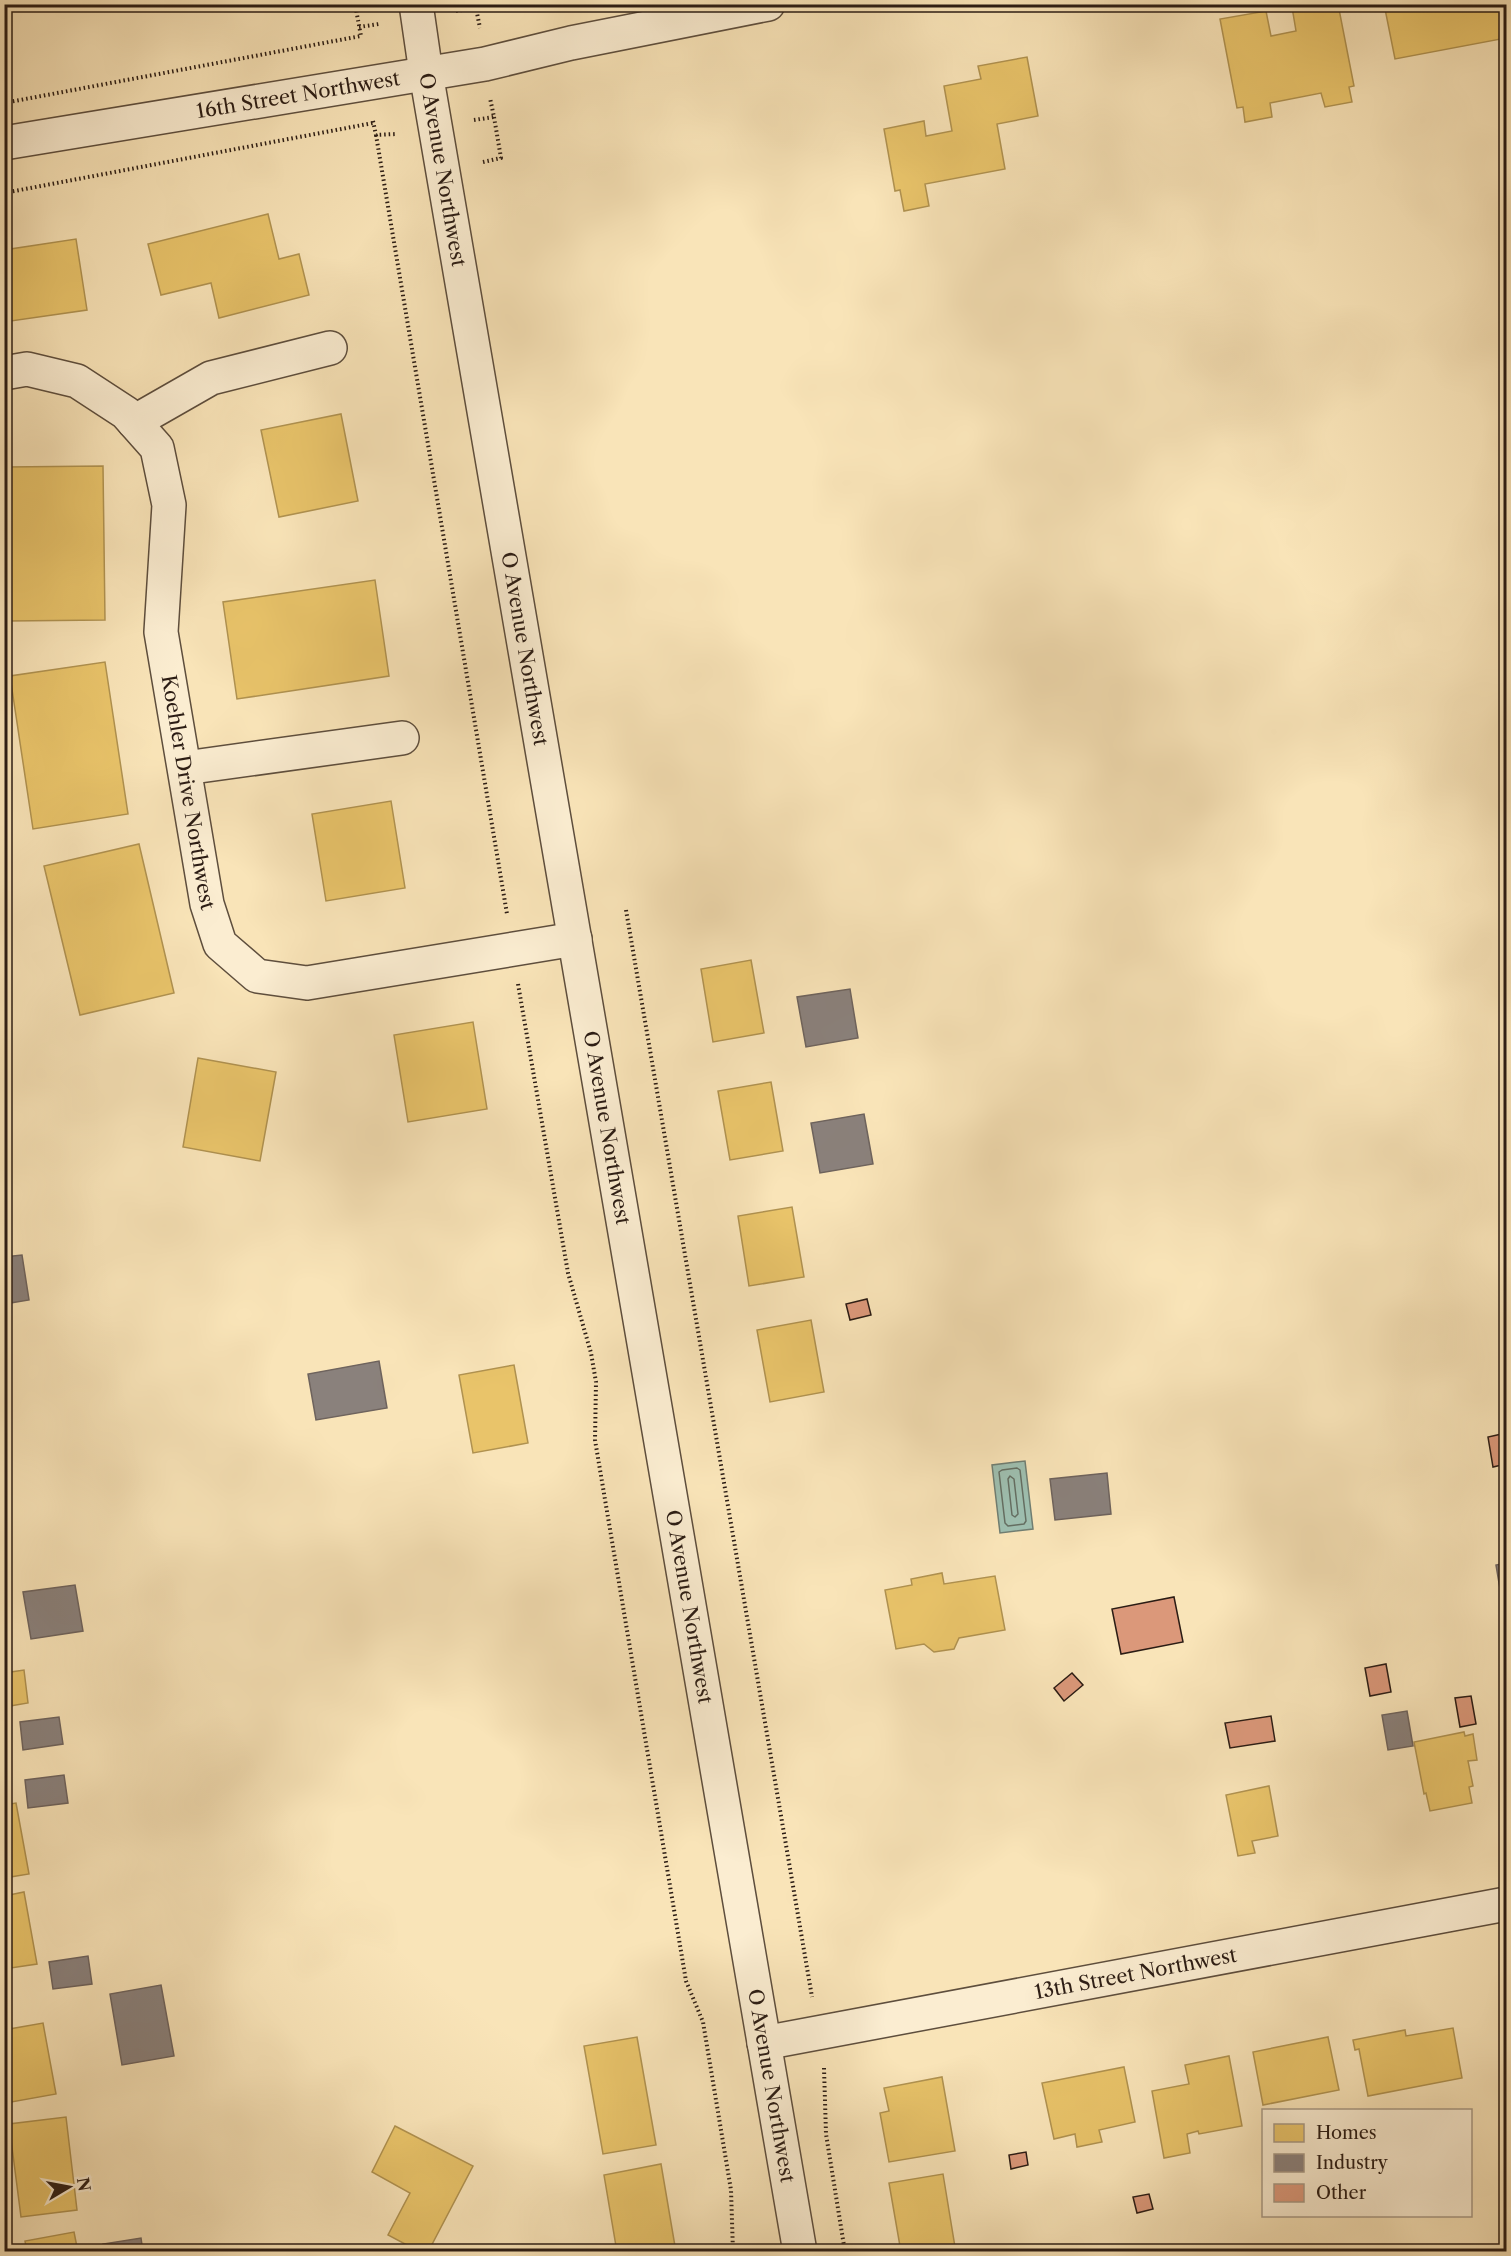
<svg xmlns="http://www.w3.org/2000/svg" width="1511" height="2256" viewBox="0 0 1511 2256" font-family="'Libre Caslon Text',serif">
<rect width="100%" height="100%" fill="#f9e4b8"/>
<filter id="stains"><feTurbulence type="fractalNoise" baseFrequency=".00333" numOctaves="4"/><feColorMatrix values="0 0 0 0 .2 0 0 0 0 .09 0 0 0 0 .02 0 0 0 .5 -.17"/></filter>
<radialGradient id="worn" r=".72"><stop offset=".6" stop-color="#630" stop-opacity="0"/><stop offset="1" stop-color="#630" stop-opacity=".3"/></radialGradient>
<!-- water -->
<polygon fill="#9ebfb0" stroke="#707e72" stroke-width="1.5" points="1025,1461 1033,1529 1000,1533 992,1465"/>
<!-- homes -->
<g fill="#e9c46a" stroke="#b09250" stroke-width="1.5">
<polygon points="1303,4 1338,4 1354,86 1349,87 1352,102 1325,107 1321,93 1270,103 1272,117 1245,122 1243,107 1237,108 1220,19 1266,11 1271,36 1296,31 1292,7"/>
<polygon points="1384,4 1506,4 1506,35 1501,36 1501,39 1395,59"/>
<polygon points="1027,57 1038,116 997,124 1005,169 925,184 929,206 904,211 900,190 895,191 884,129 924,121 926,136 952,131 944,86 981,79 978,66"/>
<polygon points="268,214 279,259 299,254 309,295 219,318 211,283 161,295 148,244"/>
<polygon points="76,239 87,310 4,322 4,250"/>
<polygon points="341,414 358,501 279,517 261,430"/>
<polygon points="103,466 105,620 8,621 6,467"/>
<polygon points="375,580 389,676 237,699 223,602"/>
<polygon points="105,662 128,814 33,829 10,676"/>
<polygon points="391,801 405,888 326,901 312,814"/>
<polygon points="139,844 174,993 80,1015 44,866"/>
<polygon points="751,960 764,1033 713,1042 701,969"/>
<polygon points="473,1022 487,1109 408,1122 394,1035"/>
<polygon points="198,1058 276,1072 260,1161 183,1147"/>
<polygon points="771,1082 783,1151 730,1160 718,1091"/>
<polygon points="792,1207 804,1277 749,1286 738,1216"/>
<polygon points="811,1320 824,1392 770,1402 757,1330"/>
<polygon points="514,1365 528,1443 473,1453 459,1375"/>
<polygon points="942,1573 944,1584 995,1576 1005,1630 959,1638 954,1649 934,1652 924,1644 896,1649 885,1590 912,1585 911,1579"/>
<polygon points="24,1670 28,1703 4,1707 4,1673"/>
<polygon points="1464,1732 1465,1736 1473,1734 1477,1760 1468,1761 1473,1786 1469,1787 1472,1803 1430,1811 1426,1793 1424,1794 1414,1742"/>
<polygon points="1269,1786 1278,1836 1252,1841 1255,1853 1238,1856 1226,1795"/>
<polygon points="16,1803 29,1874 4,1878 4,1805"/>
<polygon points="24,1892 37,1964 4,1969 4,1896"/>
<polygon points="43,2023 56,2094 6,2103 4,2092 4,2030"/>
<polygon points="1453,2028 1462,2078 1368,2096 1359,2049 1355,2050 1353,2040 1405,2030 1406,2036"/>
<polygon points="637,2037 656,2145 603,2154 584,2046"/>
<polygon points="1328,2037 1339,2090 1263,2105 1253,2052"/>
<polygon points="1229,2056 1242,2126 1199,2134 1198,2131 1187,2134 1190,2153 1164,2158 1152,2091 1189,2084 1185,2065"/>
<polygon points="1124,2067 1135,2122 1099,2130 1102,2142 1077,2147 1075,2134 1054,2139 1042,2083"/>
<polygon points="942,2077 955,2151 889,2162 880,2113 889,2111 884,2088"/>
<polygon points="66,2117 77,2210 21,2217 9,2124"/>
<polygon points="395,2126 473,2166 428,2252 420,2252 388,2235 410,2193 372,2172"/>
<polygon points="661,2164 676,2252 617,2252 604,2175"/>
<polygon points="943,2174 955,2247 928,2252 901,2252 889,2183"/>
<polygon points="74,2232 78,2252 27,2252 25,2241"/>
</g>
<!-- industry -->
<g fill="#8a817c" stroke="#6e635d" stroke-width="1.5">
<polygon points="850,989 858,1038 806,1047 797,997"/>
<polygon points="864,1114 873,1164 820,1173 811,1123"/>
<polygon points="22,1255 29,1300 4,1304 4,1257"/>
<polygon points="379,1361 387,1408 316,1420 308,1374"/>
<polygon points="1107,1473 1111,1514 1055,1520 1050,1479"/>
<polygon points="1506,1563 1506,1624 1496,1565"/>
<polygon points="75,1585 83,1631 31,1639 23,1592"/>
<polygon points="1407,1711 1413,1746 1388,1750 1382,1715"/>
<polygon points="59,1717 63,1744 23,1750 20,1722"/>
<polygon points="64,1775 68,1803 28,1808 25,1780"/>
<polygon points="88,1956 92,1984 53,1989 49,1962"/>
<polygon points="161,1985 174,2056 122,2065 110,1994"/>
<polygon points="141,2238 143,2252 105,2252 103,2244"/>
</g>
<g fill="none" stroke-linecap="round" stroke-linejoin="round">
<!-- shore -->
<g stroke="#646e62" stroke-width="1.5">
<polygon points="1017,1468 1020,1470 1026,1521 1024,1524 1008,1526 1005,1523 999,1472 1002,1470"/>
<polygon points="1010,1476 1014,1479 1018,1514 1015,1517 1012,1515 1008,1479"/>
</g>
</g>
<!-- building -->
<g fill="#db987a" stroke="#2b1c14" stroke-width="1.5">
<polygon points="867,1299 871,1315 850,1320 846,1304"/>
<polygon points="1506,1433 1506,1464 1493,1467 1488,1437"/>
<polygon points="1174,1597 1183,1642 1121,1654 1112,1609"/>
<polygon points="1386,1664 1391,1692 1370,1696 1365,1668"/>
<polygon points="1072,1673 1083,1685 1064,1701 1054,1688"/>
<polygon points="1471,1696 1476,1724 1460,1727 1455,1698"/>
<polygon points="1271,1716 1275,1741 1230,1748 1225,1723"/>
<polygon points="1026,2152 1028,2165 1011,2169 1009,2155"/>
<polygon points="1149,2194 1153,2209 1137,2213 1133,2197"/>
</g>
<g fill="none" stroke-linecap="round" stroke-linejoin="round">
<!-- minor casing -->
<g stroke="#5e4e3d" stroke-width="36">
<g id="minor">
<path id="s1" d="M416 4 426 73 800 2252"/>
<path id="s2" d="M4 143 485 64 571 43 768 4"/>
<path id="s3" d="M4 373 27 369 77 381 126 413 157 448 169 505 161 632 207 904 220 944 257 976 307 983 575 939"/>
<polyline points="134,422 211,378 330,348"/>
<polyline points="185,768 402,738"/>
<path id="s4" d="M764 2043 1506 1904"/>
</g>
</g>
<!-- path -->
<g stroke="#2b1c14" stroke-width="4" stroke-dasharray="1.5 3" stroke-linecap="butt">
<polyline points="456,11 476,8 480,28"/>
<polyline points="359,27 379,24"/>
<polyline points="4,103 361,36 355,4"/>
<polyline points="474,120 494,117 490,98"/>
<polyline points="373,121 376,135 396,134"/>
<polyline points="376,135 507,914"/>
<polyline points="483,162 501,158 494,117"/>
<polyline points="4,193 373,123"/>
<polyline points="626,910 812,1997"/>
<polyline points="518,984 568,1273 591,1353 596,1382 595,1440 686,1981 703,2022 731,2190 733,2252"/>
<polyline points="824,2068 826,2134 845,2252"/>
</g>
<!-- minor -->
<use href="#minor" stroke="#fbedd1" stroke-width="33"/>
</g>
<g text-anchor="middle" stroke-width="6" stroke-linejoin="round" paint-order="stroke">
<!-- street labels -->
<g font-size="20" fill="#2b1c14" stroke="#fbedd1">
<text dy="7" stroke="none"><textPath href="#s2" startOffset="298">16th Street Northwest</textPath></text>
<text dy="7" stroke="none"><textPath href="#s1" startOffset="168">O Avenue Northwest</textPath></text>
<text dy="7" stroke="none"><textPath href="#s1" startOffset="654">O Avenue Northwest</textPath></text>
<text dy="7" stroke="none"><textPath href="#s3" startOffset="528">Koehler Drive Northwest</textPath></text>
<text dy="7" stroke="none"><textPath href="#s1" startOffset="1140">O Avenue Northwest</textPath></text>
<text dy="7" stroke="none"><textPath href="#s1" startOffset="1626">O Avenue Northwest</textPath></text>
<text dy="7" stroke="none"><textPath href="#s4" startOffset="378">13th Street Northwest</textPath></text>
<text dy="7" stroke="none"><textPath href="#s1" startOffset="2112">O Avenue Northwest</textPath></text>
</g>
</g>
<!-- margin -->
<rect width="1511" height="2256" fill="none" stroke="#f9e4b8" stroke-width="24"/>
<rect x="6" y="6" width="1499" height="2244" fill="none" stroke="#2b1c14" stroke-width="3"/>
<rect x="12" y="12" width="1487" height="2232" fill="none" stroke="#2b1c14" stroke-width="1.5"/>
<!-- legend -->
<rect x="1262" y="2109" width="210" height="108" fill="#fbedd1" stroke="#a89985" stroke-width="1.5"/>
<rect x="1274" y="2124" width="30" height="18" fill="#e9c46a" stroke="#a89985" stroke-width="1.5"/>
<text x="1316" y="2139" font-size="18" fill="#2b1c14">Homes</text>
<rect x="1274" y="2154" width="30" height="18" fill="#8a817c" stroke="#a89985" stroke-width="1.5"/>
<text x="1316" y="2169" font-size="18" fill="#2b1c14">Industry</text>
<rect x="1274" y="2184" width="30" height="18" fill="#db987a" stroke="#a89985" stroke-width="1.5"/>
<text x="1316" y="2199" font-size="18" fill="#2b1c14">Other</text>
<!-- north arrow -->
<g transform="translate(69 2187) rotate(80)" stroke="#fbedd1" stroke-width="4.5" paint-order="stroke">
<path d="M0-4.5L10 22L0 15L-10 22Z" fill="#2b1c14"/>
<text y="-9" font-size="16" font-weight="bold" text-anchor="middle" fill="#2b1c14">N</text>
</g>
<rect width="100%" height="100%" filter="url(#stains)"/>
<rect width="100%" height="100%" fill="url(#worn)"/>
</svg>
